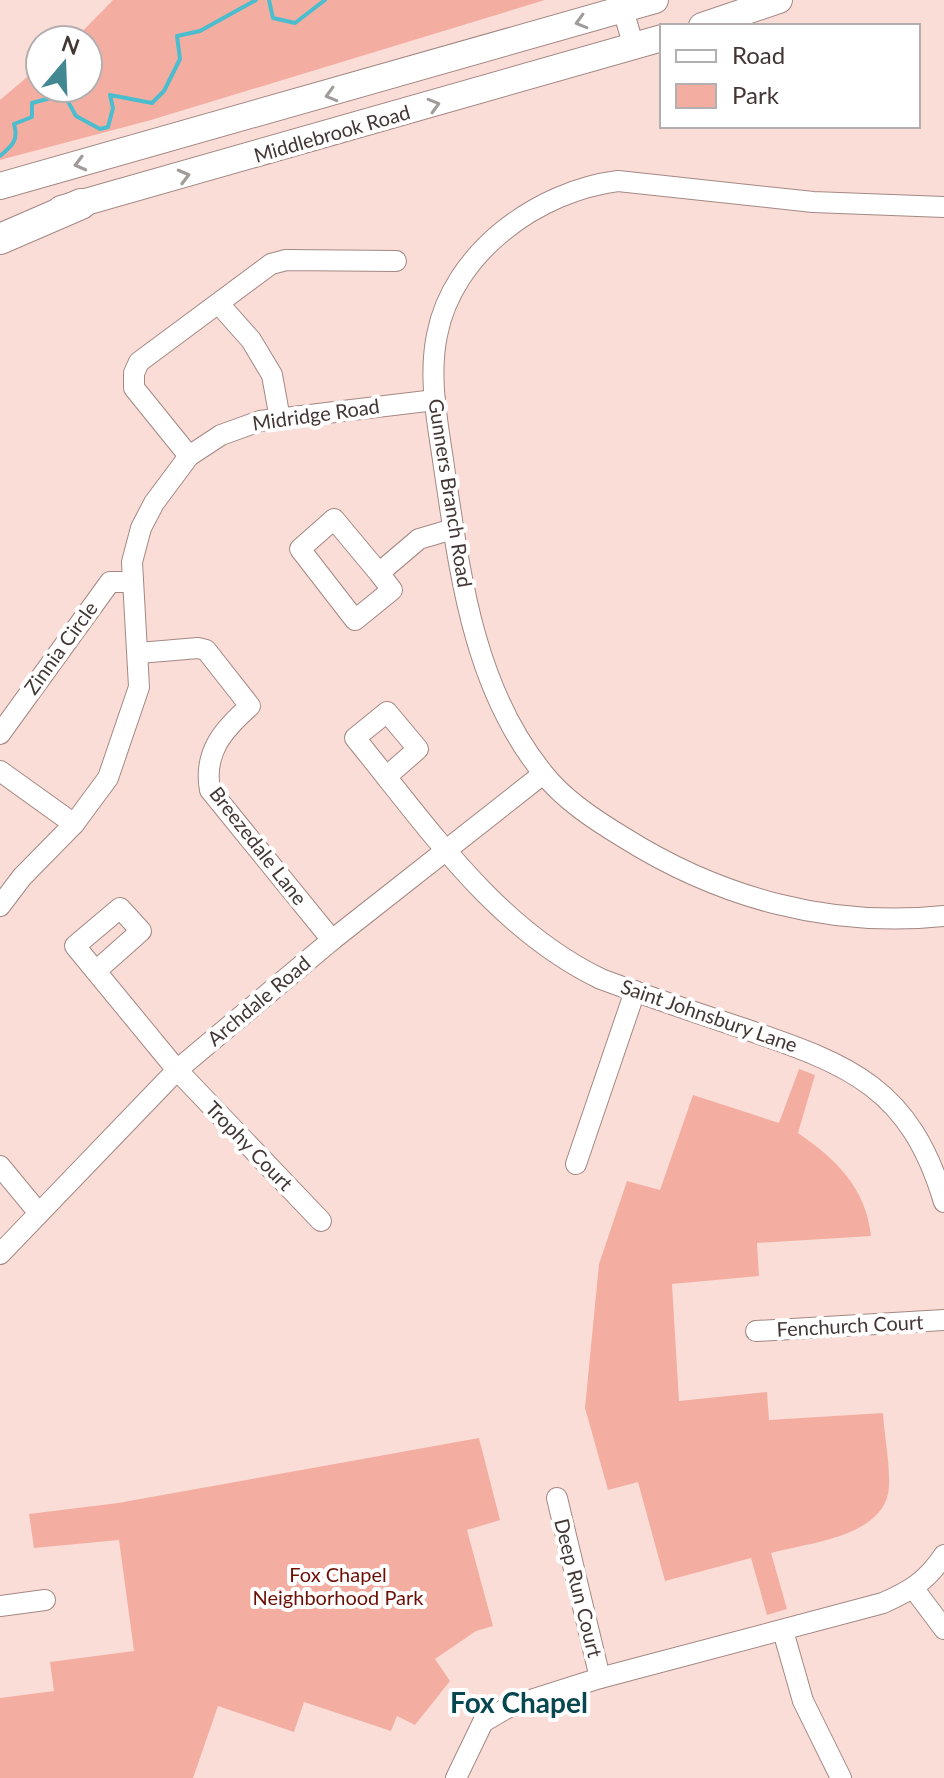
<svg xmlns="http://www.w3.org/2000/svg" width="944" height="1778" viewBox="0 0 944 1778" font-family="Lato,sans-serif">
<rect width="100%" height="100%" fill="#fbddd8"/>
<!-- green -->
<g fill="#f4aea1">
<polygon points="113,0 545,0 151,120 0,160 0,100 40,66 40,88 88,88 88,40 74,40"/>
<path d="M799 1069 815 1075 798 1133C836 1159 866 1188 871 1236L757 1243 759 1276 672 1284 679 1401 767 1392 769 1420 883 1413C884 1435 892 1474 888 1494 878 1538 806 1543 771 1553L787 1609 767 1615 751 1558 665 1581 638 1482 608 1490 585 1408 599 1264 627 1181 660 1190 693 1095 779 1123Z"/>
<polygon points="479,1438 500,1520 467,1530 493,1626 476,1631 435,1659 450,1681 415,1725 397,1716 391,1731 304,1702 294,1732 218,1706 193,1778 0,1778 0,1698 54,1691 50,1662 134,1651 119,1540 34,1548 29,1514 118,1503"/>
</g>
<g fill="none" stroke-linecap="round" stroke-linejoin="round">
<!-- stream -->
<g stroke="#4cbdce" stroke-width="4">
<polyline points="269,0 273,18 295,23 325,0"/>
<path d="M0 156C12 146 19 140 14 124L32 117V103L58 96 66 98 76 116 100 129 108 127 113 108 110 95 152 103 164 91 180 59 177 36 200 31 256 0"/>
</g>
<!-- minor casing -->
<g stroke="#a38883" stroke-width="22">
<g id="minor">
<polyline points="620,0 634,47"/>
<path d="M944 207 813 202 618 181C538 191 453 252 437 335 428 379 438 424 444 467 460 573 473 687 543 773 563 799 595 820 623 837 720 898 829 928 944 916"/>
<polyline points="219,304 251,340 272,375 280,419"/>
<polyline points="189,456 134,388 134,373 139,362 271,264 286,260 396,261"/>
<polyline points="379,573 334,519 300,549 355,620 392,590 379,573 419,539 453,529"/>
<path d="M139 653 198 648 206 650 250 706C224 729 203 752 210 790L332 940"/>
<polyline points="0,734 110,582 133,582"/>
<polyline points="0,771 74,824"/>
<path d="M386 777 418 749 387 712 355 738C428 827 495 928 601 979 649 997 697 1013 745 1029 851 1065 910 1088 944 1202"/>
<polyline points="0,906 22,877 74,824 108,778 139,687 132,562 141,528 154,503 189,456 221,435 260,421 435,400"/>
<polyline points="96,971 141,931 120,908 75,946 177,1070 321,1221"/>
<polyline points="576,1164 635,991"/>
<polyline points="0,1166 38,1212"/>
<polyline points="0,1254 177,1070 332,940 543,774"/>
<polyline points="756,1331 944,1320"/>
<polyline points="557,1498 600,1678"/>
<polyline points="914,1589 944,1629"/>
<polyline points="0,1606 45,1600"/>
<polyline points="783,1631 803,1701 841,1778"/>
<path d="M456 1778 483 1722 509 1707 600 1678 883 1603C910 1591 927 1581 944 1555"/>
</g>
</g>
<!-- major casing -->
<g stroke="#a38883" stroke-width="28">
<g id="major">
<polyline points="702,26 779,0"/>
<polyline points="0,186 655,0"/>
<polyline points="61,209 662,38"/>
</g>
</g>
<!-- highway casing -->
<g stroke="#a38883" stroke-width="32">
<polyline id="highway" points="0,239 81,204"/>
</g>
<!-- minor -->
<use href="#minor" stroke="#fff" stroke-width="20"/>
<!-- major -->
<use href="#major" stroke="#fff" stroke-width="26"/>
<!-- highway -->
<use href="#highway" stroke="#fff" stroke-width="30"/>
</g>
<!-- one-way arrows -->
<defs><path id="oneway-chevron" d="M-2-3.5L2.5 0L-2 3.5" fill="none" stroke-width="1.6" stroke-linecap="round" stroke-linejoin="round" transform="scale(2)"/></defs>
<g stroke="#a19b9a">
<use href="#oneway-chevron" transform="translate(581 22) rotate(164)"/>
<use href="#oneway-chevron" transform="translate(331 95) rotate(164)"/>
<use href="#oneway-chevron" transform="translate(434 105) rotate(-16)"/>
<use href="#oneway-chevron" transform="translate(80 164) rotate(165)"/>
<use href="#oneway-chevron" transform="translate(184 176) rotate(-15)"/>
</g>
<g text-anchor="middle" stroke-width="8" stroke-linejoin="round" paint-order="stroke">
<!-- street labels -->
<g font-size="20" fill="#433735" stroke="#fff">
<text transform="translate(332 134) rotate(-16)" y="7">Middlebrook Road</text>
<text transform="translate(316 415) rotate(-8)" y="7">Midridge Road</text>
<text transform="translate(450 493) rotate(81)" y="7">Gunners Branch Road</text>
<text transform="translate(61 648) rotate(-54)" y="7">Zinnia Circle</text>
<text transform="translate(258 846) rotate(52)" y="7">Breezedale Lane</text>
<text transform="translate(259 1001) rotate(-40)" y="7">Archdale Road</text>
<text transform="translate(709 1016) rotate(19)" y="7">Saint Johnsbury Lane</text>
<text transform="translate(249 1146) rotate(46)" y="7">Trophy Court</text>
<text transform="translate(850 1326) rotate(-3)" y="7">Fenchurch Court</text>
<text transform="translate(578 1588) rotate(76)" y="7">Deep Run Court</text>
</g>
<!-- park labels -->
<g font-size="20" fill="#6c0f05" stroke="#fff">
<text x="338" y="1582">Fox Chapel<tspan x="338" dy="23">Neighborhood Park</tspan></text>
</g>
<!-- district labels -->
<g font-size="28" font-weight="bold" fill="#07474f" stroke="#fff">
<text x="519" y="1713">Fox Chapel</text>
</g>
</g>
<!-- legend -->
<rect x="660" y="24" width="260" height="104" fill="#ffffff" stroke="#b4afae" stroke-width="2"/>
<rect x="676" y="50" width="40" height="12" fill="#ffffff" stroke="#b4afae" stroke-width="2"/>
<text x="732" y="64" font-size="24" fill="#433735">Road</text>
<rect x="676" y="84" width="40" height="24" fill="#f4aea1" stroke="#b4afae" stroke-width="2"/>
<text x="732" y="104" font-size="24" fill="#433735">Park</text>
<!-- north arrow -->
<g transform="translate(64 64) rotate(19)"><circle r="38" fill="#ffffff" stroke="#b4afae" stroke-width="2"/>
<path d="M0-6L14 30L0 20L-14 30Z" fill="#428893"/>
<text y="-12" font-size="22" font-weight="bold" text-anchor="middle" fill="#433735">N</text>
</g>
</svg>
